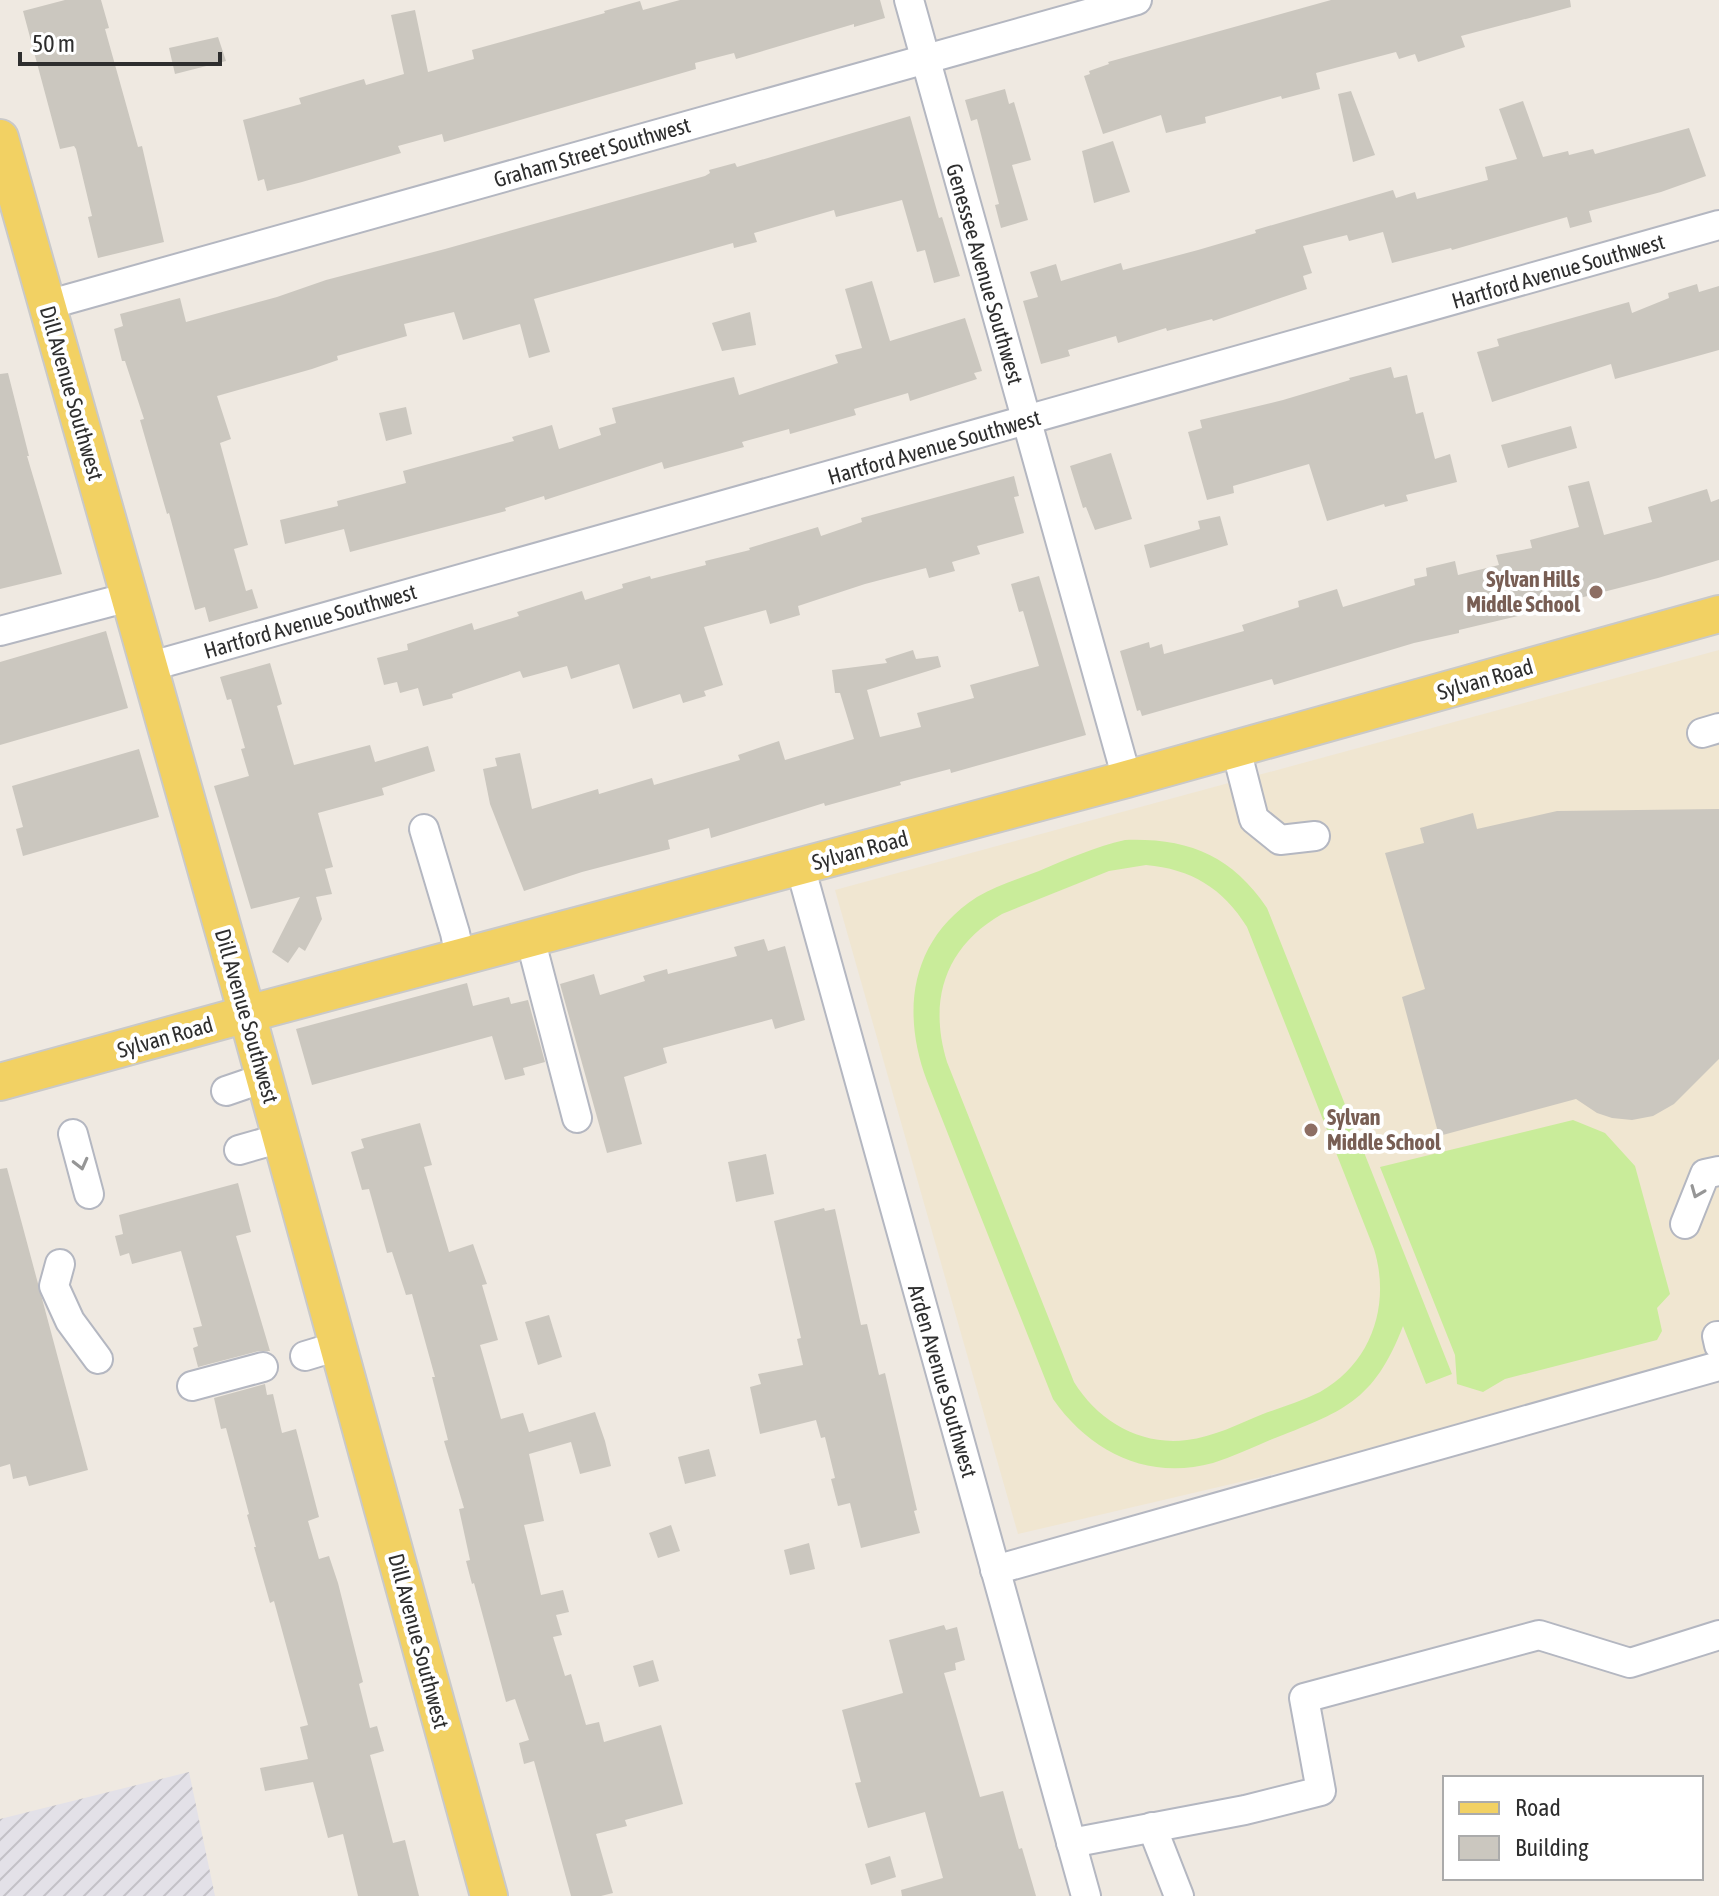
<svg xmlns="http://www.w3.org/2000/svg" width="1719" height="1896" viewBox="0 0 1719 1896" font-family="'Asap Condensed',sans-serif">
<defs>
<pattern id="industrial-furrows" width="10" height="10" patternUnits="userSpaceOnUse" patternTransform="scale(2)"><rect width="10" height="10" fill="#e3e1e8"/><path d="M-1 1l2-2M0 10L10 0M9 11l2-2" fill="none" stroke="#c3c1c7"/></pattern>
</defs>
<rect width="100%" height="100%" fill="#efe9e1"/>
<!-- industrial -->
<polygon fill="url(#industrial-furrows)" points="189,1772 215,1896 0,1896 0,1819"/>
<!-- education -->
<polygon fill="#f0e6d1" points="1719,650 1719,1370 1018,1534 835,890"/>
<!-- pitch -->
<g fill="#c9ec9a" fill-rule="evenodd">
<path d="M1125 840C1188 838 1231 855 1267 908L1452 1374 1426 1384 1403 1326C1374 1402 1342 1412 1270 1440 1251 1448 1232 1457 1213 1463 1148 1481 1090 1452 1053 1399L927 1081C901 1012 910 940 977 897 996 886 1018 879 1039 871 1067 859 1095 847 1125 840ZM1146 865C1191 869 1223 888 1247 927L1374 1249C1391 1304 1372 1363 1320 1392 1302 1401 1282 1407 1263 1414 1239 1424 1213 1437 1187 1440 1140 1446 1098 1421 1074 1382L947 1062C928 1000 945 947 1002 914L1109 871Z"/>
<polygon points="1573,1120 1605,1133 1635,1166 1670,1294 1657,1308 1662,1331 1657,1340 1505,1379 1483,1392 1457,1384 1455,1355 1380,1167"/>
</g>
<!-- building -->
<g fill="#cbc7bf">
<polygon points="65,0 101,0 109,28 105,29 138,147 142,146 164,242 98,258 88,217 92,216 76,149 74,146 60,149 23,11"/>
<polygon points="680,0 880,0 885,18 854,27 854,24 736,59 734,53 695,63 696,69 444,142 442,134 398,146 401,153 302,182 267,191 264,179 258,181 243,120 301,104 299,98 364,79 366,85 404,74 391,15 415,10 428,72 474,59 472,50 605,13 604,11 640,1 643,10"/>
<polygon points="1331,0 1570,0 1571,7 1461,36 1465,47 1418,62 1415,54 1399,59 1396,52 1316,73 1320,89 1282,99 1281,96 1205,117 1206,123 1166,133 1161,115 1103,134 1084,76 1090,74 1089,71 1109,64 1108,62"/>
<polygon points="218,37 226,61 175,74 169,48"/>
<polygon points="1005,89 1009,104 1014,102 1031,160 1012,165 1028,220 1001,228 995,205 999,204 977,119 971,121 965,100"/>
<polygon points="1351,91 1375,155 1353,162 1338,94"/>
<polygon points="1523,101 1543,157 1568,151 1569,155 1593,149 1595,154 1689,128 1706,176 1661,192 1589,211 1592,222 1570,228 1567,217 1452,250 1451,248 1392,263 1383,232 1349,241 1347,235 1303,246 1312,273 1303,276 1307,289 1213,321 1212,319 1167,331 1166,328 1118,343 1116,336 1068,350 1070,356 1041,364 1023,301 1038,297 1030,272 1056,264 1061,281 1121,263 1123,270 1198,250 1256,233 1255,230 1393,190 1396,198 1415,192 1417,199 1488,180 1485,167 1517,159 1499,109"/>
<polygon points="910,116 939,218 942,217 960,276 934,283 925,250 917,252 902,200 836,217 834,210 754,233 757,242 734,248 733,243 534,299 550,352 529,358 520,324 463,340 454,312 404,324 407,336 337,356 338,360 312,369 217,396 231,439 220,443 248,545 234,549 246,591 252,589 258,608 209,622 205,607 195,610 169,513 167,514 140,420 144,419 125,361 122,361 114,329 123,326 120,314 180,298 186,322 277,297 326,280 445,249 705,176 710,173 709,170 735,163 737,167"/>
<polygon points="1113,141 1130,192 1094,203 1082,151"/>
<polygon points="872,281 890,341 965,318 982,371 974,373 977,379 910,401 908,393 854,409 856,415 790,434 789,429 742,442 744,447 664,469 662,462 545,500 544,496 505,508 506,511 350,552 344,529 285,544 280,520 338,506 337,501 406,483 403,471 514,441 512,437 552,425 559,449 601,435 599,428 616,423 612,408 734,377 739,395 838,363 835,355 862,348 845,289"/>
<polygon points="1697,284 1699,292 1719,286 1719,350 1615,379 1611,364 1492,402 1477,352 1499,346 1497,339 1629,302 1632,313 1669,298 1668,293"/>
<polygon points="750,312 756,345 722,351 712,323"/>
<polygon points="1391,367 1394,378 1407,375 1416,414 1423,412 1435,459 1450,454 1457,482 1406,495 1408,501 1385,507 1384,504 1327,521 1309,464 1233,486 1234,493 1207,500 1188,432 1202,428 1200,420 1283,400 1350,380 1349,378"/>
<polygon points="8,373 29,456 27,456 62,574 0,589 0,374"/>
<polygon points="406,407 412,434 386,441 379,413"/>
<polygon points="1571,426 1577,448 1508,468 1501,445"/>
<polygon points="1111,453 1132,519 1095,530 1086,507 1083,508 1070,466"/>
<polygon points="1014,476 1019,496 1014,497 1024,533 977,546 980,554 952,562 955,571 929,578 926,568 865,584 798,606 800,615 770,624 766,610 704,627 723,685 704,691 706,696 683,703 680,694 633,709 619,664 571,679 567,666 523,678 520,671 452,694 453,698 423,706 418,688 400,693 397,682 384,685 377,658 408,650 407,644 472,623 474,630 519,616 517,612 582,591 585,600 623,588 622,584 650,576 651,579 706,565 705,561 750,550 749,548 818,527 821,536 862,522 861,518"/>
<polygon points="1589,481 1604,535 1652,522 1648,507 1707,489 1711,502 1719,499 1719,560 1658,578 1517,614 1518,616 1459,630 1459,633 1414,643 1274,685 1272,679 1142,716 1140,710 1137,711 1120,651 1149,642 1150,648 1162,644 1164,654 1244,631 1242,625 1299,607 1298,601 1337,589 1343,607 1415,585 1414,579 1427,576 1426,568 1455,561 1458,575 1499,565 1496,555 1532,548 1530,540 1579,527 1568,486"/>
<polygon points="1220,516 1228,545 1150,568 1144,545 1200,529 1198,521"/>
<polygon points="1039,576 1086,735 951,773 950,769 900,782 901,785 825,806 824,803 711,838 709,828 668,840 670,849 582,872 524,891 490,804 483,769 497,766 495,758 520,753 532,809 598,789 599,794 652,778 654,785 740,760 738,755 779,741 785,760 854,739 840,693 835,693 832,670 887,663 885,659 913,650 916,659 938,656 941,667 867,690 880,737 921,727 917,713 974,698 970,685 1039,666 1023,611 1019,612 1011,584"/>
<polygon points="106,631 128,708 0,745 0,662"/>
<polygon points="270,663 282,704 277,706 294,765 370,745 375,762 428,746 435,771 382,788 384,795 318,813 333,867 325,869 332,894 316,897 322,919 305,951 299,947 288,963 272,952 300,897 251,909 214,786 249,776 241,749 245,748 231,699 227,700 220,677"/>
<polygon points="139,749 159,817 23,856 16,829 23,827 12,786"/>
<polygon points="1719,809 1719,1059 1674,1104 1653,1116 1632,1120 1612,1118 1597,1113 1576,1099 1439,1136 1402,997 1425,989 1385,853 1424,843 1420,828 1473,813 1477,829 1557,811"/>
<polygon points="764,939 768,951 785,946 805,1020 775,1029 772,1019 663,1048 667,1063 624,1077 642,1144 607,1153 560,984 594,974 600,995 645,981 643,976 667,969 668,974 737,956 734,947"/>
<polygon points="467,983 473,1006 509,997 511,1004 528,1000 545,1062 523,1068 525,1075 505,1080 492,1036 312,1085 296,1029"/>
<polygon points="420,1123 432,1165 424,1167 449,1252 473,1244 487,1284 482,1285 498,1340 480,1345 501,1419 523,1413 529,1432 595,1412 605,1441 611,1466 580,1474 571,1442 529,1454 544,1521 524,1525 541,1595 563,1590 569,1612 556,1615 562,1635 553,1637 565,1676 571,1674 586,1725 599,1722 604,1742 661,1725 683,1804 625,1820 627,1826 596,1834 613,1893 601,1896 571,1896 534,1761 524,1764 519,1743 529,1740 515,1699 506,1702 474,1583 472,1584 466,1561 470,1560 459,1509 464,1508 444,1441 448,1440 432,1377 435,1377 412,1294 406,1295 392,1252 387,1253 369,1189 362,1190 351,1152 364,1148 361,1139"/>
<polygon points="766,1154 774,1194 736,1202 728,1162"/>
<polygon points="7,1168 88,1470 29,1486 26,1476 13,1479 10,1464 0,1467 0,1169"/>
<polygon points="238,1183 251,1232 236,1236 270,1351 259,1351 198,1367 193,1348 198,1346 193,1328 202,1326 181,1251 132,1264 129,1253 120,1256 115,1236 123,1234 119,1215"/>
<polygon points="824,1208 825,1211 835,1209 861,1325 867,1324 879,1375 885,1373 917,1510 914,1511 920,1533 861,1548 850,1503 838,1506 831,1479 835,1478 825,1437 821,1438 816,1420 760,1434 750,1387 761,1384 758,1374 803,1365 797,1339 801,1338 774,1221"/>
<polygon points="549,1315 562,1357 538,1365 525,1322"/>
<polygon points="265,1384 267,1395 273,1394 282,1433 296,1429 319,1517 308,1521 319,1559 329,1556 338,1583 363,1682 359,1684 370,1728 377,1726 384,1751 370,1755 393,1843 405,1840 419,1896 358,1896 343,1834 328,1838 313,1782 265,1791 260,1768 308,1759 300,1727 308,1725 274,1601 270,1603 254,1547 256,1547 247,1515 249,1514 226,1428 221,1429 214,1398"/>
<polygon points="709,1449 716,1476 685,1484 678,1457"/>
<polygon points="671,1525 680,1551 658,1558 649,1533"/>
<polygon points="809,1543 815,1569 790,1575 784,1550"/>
<polygon points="944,1625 946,1630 957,1627 965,1660 955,1663 956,1670 944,1673 980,1797 1003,1791 1019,1849 1022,1848 1036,1896 902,1896 901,1890 943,1878 925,1812 868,1828 855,1783 861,1782 842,1710 903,1693 889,1640"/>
<polygon points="653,1660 659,1681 639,1687 633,1666"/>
<polygon points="890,1856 896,1877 871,1885 865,1864"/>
</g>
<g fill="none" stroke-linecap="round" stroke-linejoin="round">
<!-- minor casing -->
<g stroke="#b4b7c1" stroke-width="32">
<g id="minor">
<polyline points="909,0 1127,779"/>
<polyline points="47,305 1137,0"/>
<polyline points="0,631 129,597"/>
<polyline points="148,667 1719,225"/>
<polyline points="1702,733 1719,728"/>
<polyline points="1236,749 1254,819 1280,840 1315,836"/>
<polyline points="424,829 455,933 460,957"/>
<polyline points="800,866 1086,1896"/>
<polyline points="530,938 577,1118"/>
<polyline points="226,1091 264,1078"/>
<polyline points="73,1134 89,1194"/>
<polyline points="239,1150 281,1138"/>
<polyline points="1685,1224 1705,1174 1719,1171"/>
<polyline points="60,1264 54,1286 70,1321 98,1359"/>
<polyline points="1717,1336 1719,1345"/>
<polyline points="305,1356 338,1346"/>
<polyline points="192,1386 263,1367"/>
<polyline points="995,1570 1719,1366"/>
<polyline points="1152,1827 1179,1896"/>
<polyline points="1071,1843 1245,1810 1321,1791 1304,1698 1539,1635 1630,1663 1719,1635"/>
</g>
</g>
<!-- major casing -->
<g stroke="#c9c9c9" stroke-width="40">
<g id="major">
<polyline points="0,138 247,1014 489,1896"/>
<polyline points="0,1082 247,1014 1127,779 1719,614"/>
</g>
</g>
<!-- minor -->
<use href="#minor" stroke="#fff" stroke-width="28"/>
<!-- major -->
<use href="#major" stroke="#f2d163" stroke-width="36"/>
</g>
<!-- one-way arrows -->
<defs><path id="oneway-chevron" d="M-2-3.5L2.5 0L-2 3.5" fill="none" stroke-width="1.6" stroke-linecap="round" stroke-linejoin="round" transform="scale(2)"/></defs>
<g stroke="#969696">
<use href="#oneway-chevron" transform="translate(81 1164) rotate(76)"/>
<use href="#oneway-chevron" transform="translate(1697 1192) rotate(112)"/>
</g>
<!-- markers -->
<g fill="#8d6e63" stroke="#fff" stroke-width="3">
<circle cx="1596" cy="592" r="8"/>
<circle cx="1311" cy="1130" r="8"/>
</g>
<g text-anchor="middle" stroke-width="8" stroke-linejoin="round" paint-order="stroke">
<!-- street labels -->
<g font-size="22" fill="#2e2e2e" stroke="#fff">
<text transform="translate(592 152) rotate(-16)" y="8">Graham Street Southwest</text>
<text transform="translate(1558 271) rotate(-16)" y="8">Hartford Avenue Southwest</text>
<text transform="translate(985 274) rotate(74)" y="8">Genessee Avenue Southwest</text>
<text transform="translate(72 393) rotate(74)" y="8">Dill Avenue Southwest</text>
<text transform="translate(934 447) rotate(-16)" y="8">Hartford Avenue Southwest</text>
<text transform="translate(310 621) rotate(-16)" y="8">Hartford Avenue Southwest</text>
<text transform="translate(1485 679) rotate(-16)" y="8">Sylvan Road</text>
<text transform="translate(860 850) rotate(-15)" y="8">Sylvan Road</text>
<text transform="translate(247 1016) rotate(74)" y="8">Dill Avenue Southwest</text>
<text transform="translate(165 1037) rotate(-16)" y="8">Sylvan Road</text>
<text transform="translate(943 1381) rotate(74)" y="8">Arden Avenue Southwest</text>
<text transform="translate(419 1641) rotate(75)" y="8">Dill Avenue Southwest</text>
</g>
<!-- education labels -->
<g font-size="22" font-weight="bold" fill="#785e54" stroke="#fff" text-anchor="end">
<text x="1580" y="587">Sylvan Hills<tspan x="1580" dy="25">Middle School</tspan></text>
<text x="1327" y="1125" text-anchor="start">Sylvan<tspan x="1327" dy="25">Middle School</tspan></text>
</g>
</g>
<!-- legend -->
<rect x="1443" y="1776" width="260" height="104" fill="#ffffff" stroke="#ababab" stroke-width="2"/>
<rect x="1459" y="1802" width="40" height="12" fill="#f2d163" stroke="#ababab" stroke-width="2"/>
<text x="1515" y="1816" font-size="24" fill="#2e2e2e">Road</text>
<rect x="1459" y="1836" width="40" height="24" fill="#cbc7bf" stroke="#ababab" stroke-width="2"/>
<text x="1515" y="1856" font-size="24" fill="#2e2e2e">Building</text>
<!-- scale -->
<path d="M20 52v12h200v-12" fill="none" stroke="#2e2e2e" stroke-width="4"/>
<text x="32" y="52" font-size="24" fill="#2e2e2e" stroke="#ffffff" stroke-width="6" paint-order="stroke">50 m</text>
</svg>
